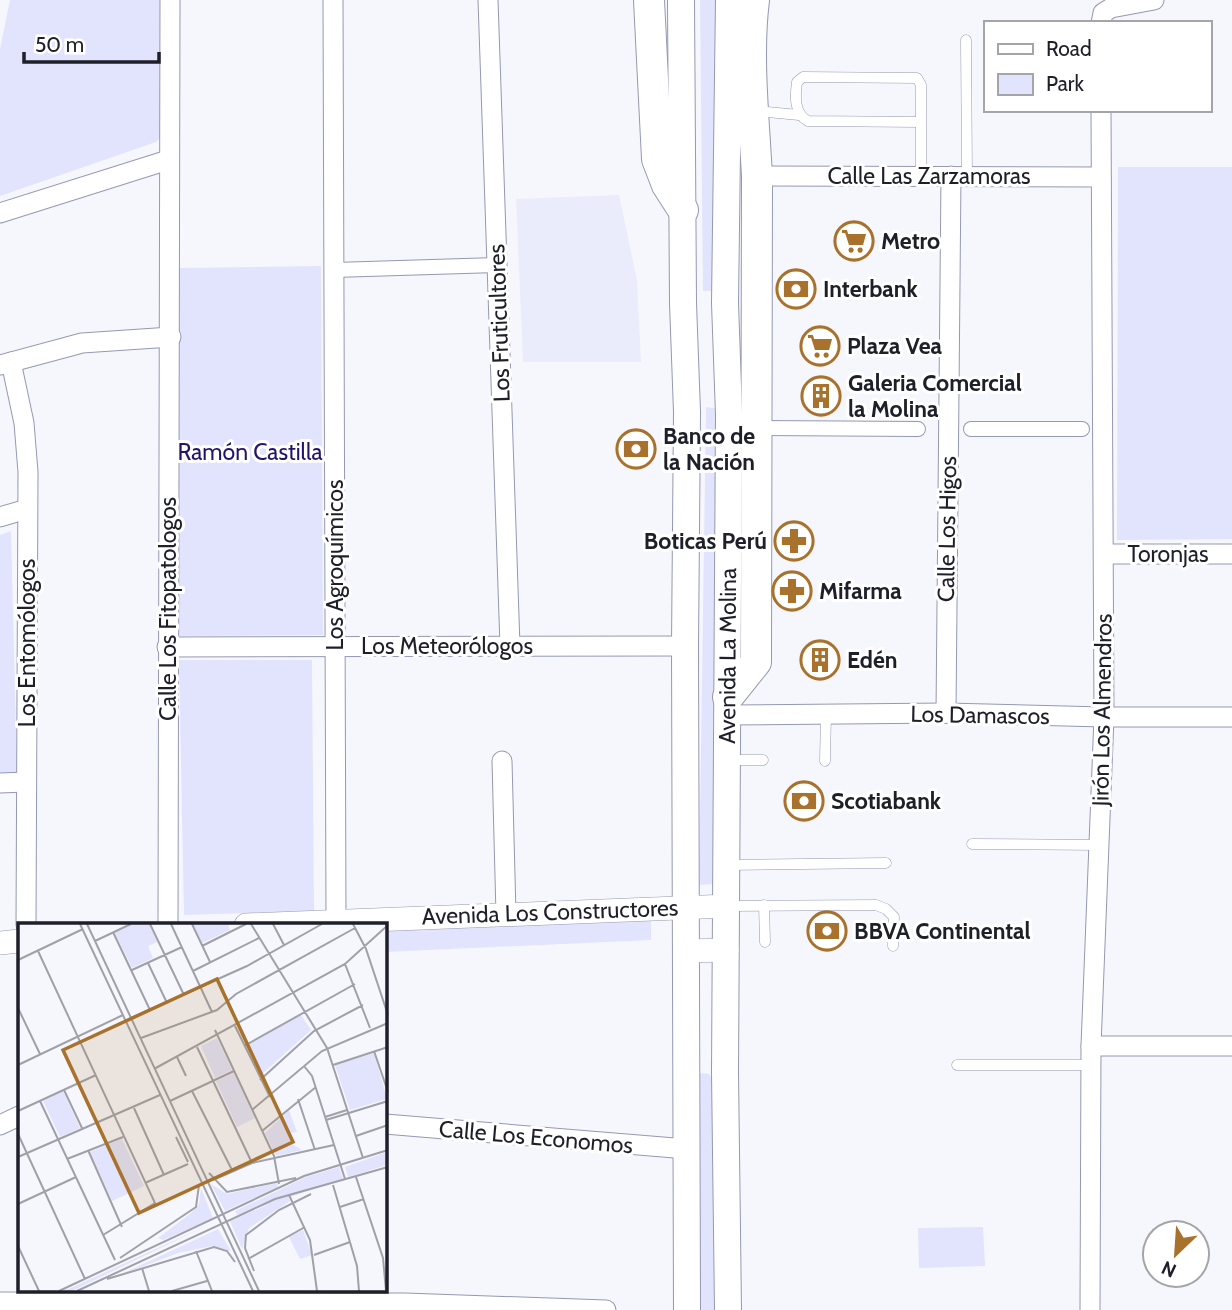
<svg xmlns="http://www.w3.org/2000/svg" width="1232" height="1310" viewBox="0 0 1232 1310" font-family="Cabin,sans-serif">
<rect width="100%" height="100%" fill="#f6f7fd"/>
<!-- built -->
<polygon fill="#eaecfb" points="619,195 637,280 641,362 523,362 516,199"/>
<!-- green -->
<g fill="#e1e4fc">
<polygon points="10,0 164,0 162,135 156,142 0,196 0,49"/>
<polygon points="700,0 715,0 715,291 703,291"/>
<polygon points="1118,167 1232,167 1232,539 1117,540"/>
<polygon points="321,266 323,635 178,636 177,268"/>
<polygon points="706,407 719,409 713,884 699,885"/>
<polygon points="11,531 17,774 0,775 0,535"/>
<polygon points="179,660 312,660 314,911 184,915"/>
<polygon points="651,919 651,940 385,952 385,931"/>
<polygon points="701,1073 709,1074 713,1080 714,1310 698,1310 697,1078"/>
<polygon points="983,1227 985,1266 919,1268 918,1228"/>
</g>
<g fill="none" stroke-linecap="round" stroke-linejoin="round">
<!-- service casing -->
<g stroke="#9498b3" stroke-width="11">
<g id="service">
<polyline points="966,40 967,176"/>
<polyline points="757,111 799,115"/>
<path d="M921 122 808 121C794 114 795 96 797 82L803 77 917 78 921 85V176"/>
<polyline points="729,760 763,760"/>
<polyline points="825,761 826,714"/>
<polyline points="972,844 1099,845"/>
<polyline points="729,865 886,863"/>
<polyline points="764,905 765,942"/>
<polyline points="728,906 876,905 886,909 894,917 893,946"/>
<polyline points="957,1065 1091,1065"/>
</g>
</g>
<!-- pedestrian casing -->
<g stroke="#9498b3" stroke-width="16">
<g id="pedestrian">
<polyline points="334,270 497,265"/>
<polyline points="757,428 918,429"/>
<polyline points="971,429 1082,429"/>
</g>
</g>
<!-- minor casing -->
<g stroke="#9498b3" stroke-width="21">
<g id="minor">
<polyline points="333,0 336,920"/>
<polyline points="488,0 510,646"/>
<polyline points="1101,23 1103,13 1111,8 1154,0"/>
<polyline points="757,176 1101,177"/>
<polyline points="0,213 168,160"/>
<polyline points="11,362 24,423 28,472 26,925"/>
<polyline points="0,365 82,343 171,337"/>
<polyline points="0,517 27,509"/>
<polyline points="1104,554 1232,554"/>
<polyline points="167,647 685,646"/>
<polyline points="946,713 951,176"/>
<polyline points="729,715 946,713 1104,717 1232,717"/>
<polyline points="502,761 506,914"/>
<polyline points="0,783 26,782"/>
<polyline points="168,925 170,0"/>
<polyline points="1091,1046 1232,1046"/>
<polyline points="385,1124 687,1149"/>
<polyline points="0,1125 19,1116"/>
<polyline points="0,1302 405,1303 606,1310"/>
<polyline points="1090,1310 1091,1046 1104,717 1101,110"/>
</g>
</g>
<!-- tertiary casing -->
<g stroke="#9498b3" stroke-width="24">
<g id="tertiary">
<polyline points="246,925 728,906"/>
<polyline points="0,943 19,941"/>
<polyline points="686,951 727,950"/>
</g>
</g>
<!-- secondary casing -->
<g stroke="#9498b3" stroke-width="28">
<g id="secondary">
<polyline points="681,0 683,303 687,412 685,646 687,1310"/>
<path id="s1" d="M728 1310 725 1072 729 415 725 303 729 0"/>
</g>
</g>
<!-- primary casing -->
<g stroke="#9498b3" stroke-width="32">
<g id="primary">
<polyline points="649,0 657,159 667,185 683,210"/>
<path d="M728 697 756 662 757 176C754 119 747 56 754 0"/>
</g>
</g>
<!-- service -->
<use href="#service" stroke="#fff" stroke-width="10"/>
<!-- pedestrian -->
<use href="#pedestrian" stroke="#fff" stroke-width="14"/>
<!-- minor -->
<use href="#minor" stroke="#fff" stroke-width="19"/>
<!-- tertiary -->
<use href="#tertiary" stroke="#fff" stroke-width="23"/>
<!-- secondary -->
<use href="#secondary" stroke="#fff" stroke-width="26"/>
<!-- primary -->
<use href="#primary" stroke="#fff" stroke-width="30"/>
</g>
<!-- icons -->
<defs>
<g id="supermarket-ring" transform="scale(2.0125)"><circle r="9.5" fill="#fff" stroke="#a8722d" stroke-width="1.5"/><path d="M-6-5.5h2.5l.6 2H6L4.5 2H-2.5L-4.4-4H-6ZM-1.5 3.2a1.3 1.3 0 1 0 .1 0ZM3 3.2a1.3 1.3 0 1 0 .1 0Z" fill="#a8722d"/></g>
<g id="bank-ring" transform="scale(2.0125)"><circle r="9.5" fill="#fff" stroke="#a8722d" stroke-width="1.5"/><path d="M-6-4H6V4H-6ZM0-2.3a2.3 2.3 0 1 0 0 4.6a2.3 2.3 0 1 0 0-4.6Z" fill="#a8722d"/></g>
<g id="building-ring" transform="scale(2.0125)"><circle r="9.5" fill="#fff" stroke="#a8722d" stroke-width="1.5"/><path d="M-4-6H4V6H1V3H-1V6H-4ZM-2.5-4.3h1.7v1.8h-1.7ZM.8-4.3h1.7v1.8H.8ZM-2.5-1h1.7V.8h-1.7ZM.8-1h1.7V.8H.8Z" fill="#a8722d"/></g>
<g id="pharmacy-ring" transform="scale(2.0125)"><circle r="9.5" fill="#fff" stroke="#a8722d" stroke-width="1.5"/><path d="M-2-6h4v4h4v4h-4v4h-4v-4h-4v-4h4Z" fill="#a8722d"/></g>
</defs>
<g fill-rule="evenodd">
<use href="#supermarket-ring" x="854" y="241"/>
<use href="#bank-ring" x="796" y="289"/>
<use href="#supermarket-ring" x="820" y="346"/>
<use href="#building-ring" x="821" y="396"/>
<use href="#bank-ring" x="636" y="449"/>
<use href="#pharmacy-ring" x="794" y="541"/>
<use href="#pharmacy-ring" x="792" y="591"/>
<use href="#building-ring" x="820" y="660"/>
<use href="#bank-ring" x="804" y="801"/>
<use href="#bank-ring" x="827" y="931"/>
</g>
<g text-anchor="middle" stroke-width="6" stroke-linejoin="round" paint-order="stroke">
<!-- street labels -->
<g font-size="23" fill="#1e1f29" stroke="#fff">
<text x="929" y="184">Calle Las Zarzamoras</text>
<text transform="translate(499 323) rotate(-92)" y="8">Los Fruticultores</text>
<text transform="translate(947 529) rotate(-89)" y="8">Calle Los Higos</text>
<text x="1168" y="562">Toronjas</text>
<text transform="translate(335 565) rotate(-90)" y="8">Los Agroquímicos</text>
<text transform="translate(168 609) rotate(-90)" y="8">Calle Los Fitopatologos</text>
<text transform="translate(27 643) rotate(-90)" y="8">Los Entomólogos</text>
<text x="447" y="654">Los Meteorólogos</text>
<text dy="8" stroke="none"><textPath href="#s1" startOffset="654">Avenida La Molina</textPath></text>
<text transform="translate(1102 710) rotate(-89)" y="8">Jirón Los Almendros</text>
<text transform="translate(980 715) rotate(1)" y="8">Los Damascos</text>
<text transform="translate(550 912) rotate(-2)" y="8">Avenida Los Constructores</text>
<text transform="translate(536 1137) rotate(5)" y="8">Calle Los Economos</text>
</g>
<!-- poi labels -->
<g font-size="23" font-weight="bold" fill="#1e1f29" stroke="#fff" text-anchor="start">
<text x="881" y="249">Metro</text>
<text x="823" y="297">Interbank</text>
<text x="847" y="354">Plaza Vea</text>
<text x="848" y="391">Galeria Comercial<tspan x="848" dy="26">la Molina</tspan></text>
<text x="663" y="444">Banco de<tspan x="663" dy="26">la Nación</tspan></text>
<text x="767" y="549" text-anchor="end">Boticas Perú</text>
<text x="819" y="599">Mifarma</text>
<text x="847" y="668">Edén</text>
<text x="831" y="809">Scotiabank</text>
<text x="854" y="939">BBVA Continental</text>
</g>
<!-- park labels -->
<g font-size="23" fill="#22146c" stroke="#fff">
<text x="250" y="460">Ramón Castilla</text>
</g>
</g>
<!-- overview -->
<g transform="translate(18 923)">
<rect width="369" height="369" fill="#f6f7fd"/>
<path d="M116 1H131L139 19 130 23 135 35 114 45 97 10ZM175 1H210L212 7 184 20ZM283 92 293 107 242 153 228 123ZM199 115 214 147 197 155 183 123ZM356 130 369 176 332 187 317 142ZM216 150 237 195 219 204 198 158ZM45 168 62 205 42 214 25 178ZM271 187 279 209 271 210 274 221 284 227 258 233 247 210ZM104 216 126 263 94 278 72 229ZM369 229V242L330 254 327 244ZM321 244 325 256 219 292 217 288 288 254ZM259 260 260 264 207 288 193 261 209 271ZM183 265 195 295 145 317 140 315 173 290 181 281ZM270 273 272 278 231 305 224 326 212 298ZM194 300 54 368H46ZM200 306 213 328 194 323 160 330 95 355ZM285 307 294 332 282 336 271 314Z" fill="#e1e4fc"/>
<path fill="none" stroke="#a0a1a8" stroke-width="2" d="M62 1 235 368M69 1 241 368M132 1 166 72M153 1 194 89M174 1 192 39M233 1 309 125 345 235M255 1 266 22M335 1 348 26 370 92M95 9 132 87M77 18 113 1M184 23 228 1M20 28 137 280 85 312M0 37 65 6M130 40 149 80M327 41 352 105M114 47 164 24M175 48 241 15M0 85 22 131M113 95 229 43 304 1M217 103 252 174M197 107 256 233 261 261M123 115 199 87 218 71 337 5M226 123 337 61M179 124 234 240M356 128 370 169M159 134 168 153M0 142 105 92M315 142 370 124M286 143 294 153 327 256M136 146 327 41 370 2M242 157 296 108 345 82M46 167 64 205M174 168 214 247M280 176 297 227M22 178 97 337M152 178 216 148M116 185 146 252M234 187 304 128 370 100M0 188 78 152M307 194 329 187M308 197 370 178M244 208 298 164M0 211 67 356M338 213 370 202M158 214 170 239M70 227 104 304M0 234 142 172M49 236 105 214M191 250 209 269 278 255M338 254 365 335 368 368M195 257 234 240 316 222M127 260 170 241M315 262 339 343 341 368M271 272 292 317 299 368M0 281 58 254M322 284 346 276M0 323 21 368M178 328 194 368M296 332 332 319M102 335 178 284 181 262M230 336 287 304M124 345 131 368M236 348 227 325 228 312 261 287 293 271M89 356 196 324 209 328 217 339M41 368 286 253 370 227M59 368 257 276 370 244M154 368 189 358"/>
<path fill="#a8722d" fill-opacity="0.15" stroke="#a8722d" stroke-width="3.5" d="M199 56 275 219 121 290 45 127Z"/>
<rect width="369" height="369" fill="none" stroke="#1e1f29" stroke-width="3.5"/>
</g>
<!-- legend -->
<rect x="984" y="21" width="228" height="91" fill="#ffffff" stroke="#a5a5a9" stroke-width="2"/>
<rect x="998" y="44" width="35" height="10" fill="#ffffff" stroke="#a5a5a9" stroke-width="2"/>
<text x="1046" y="56" font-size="21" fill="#1e1f29">Road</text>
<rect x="998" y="74" width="35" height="21" fill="#e1e4fc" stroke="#a5a5a9" stroke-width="2"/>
<text x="1046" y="91" font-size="21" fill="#1e1f29">Park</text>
<!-- north arrow -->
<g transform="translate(1176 1254) rotate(205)"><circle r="33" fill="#ffffff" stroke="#a5a5a9" stroke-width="2"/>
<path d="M0-5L12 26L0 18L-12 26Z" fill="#a8722d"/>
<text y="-10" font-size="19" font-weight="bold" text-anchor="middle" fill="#1e1f29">N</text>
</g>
<!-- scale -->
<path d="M24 52v10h135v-10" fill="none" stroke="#1e1f29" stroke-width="3.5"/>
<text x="35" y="52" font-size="21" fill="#1e1f29" stroke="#ffffff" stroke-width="5" paint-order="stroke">50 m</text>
</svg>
